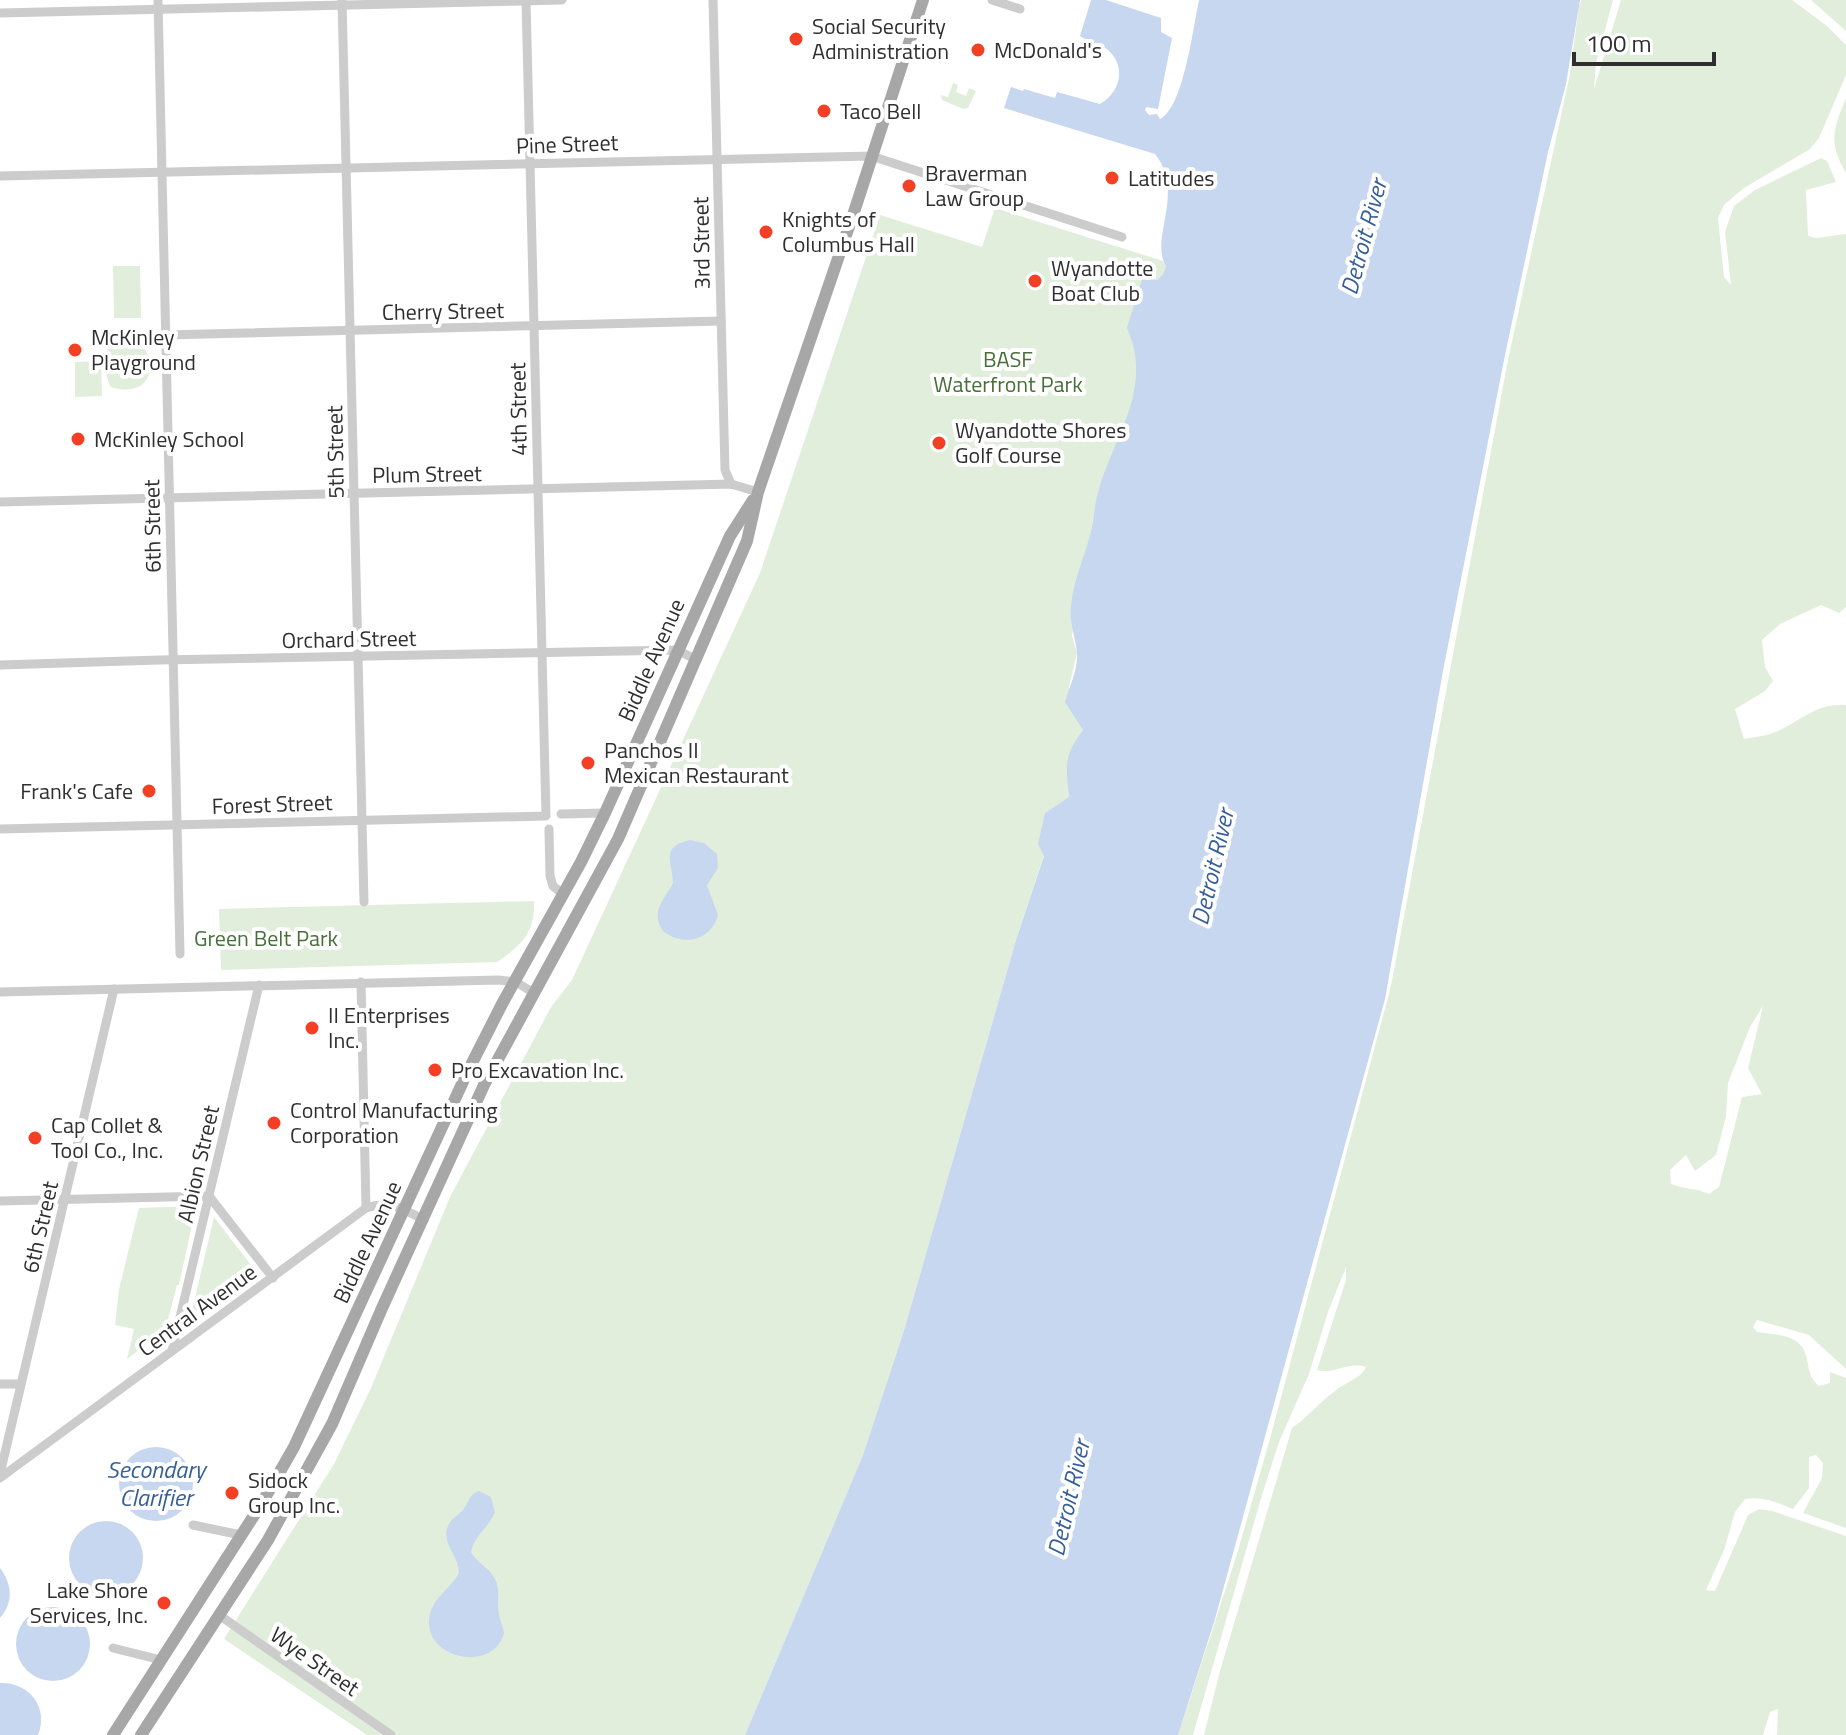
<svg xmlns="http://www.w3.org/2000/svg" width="1846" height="1735" viewBox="0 0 1846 1735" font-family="'Titillium Web',sans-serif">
<rect width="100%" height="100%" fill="#fff"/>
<!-- green -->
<g fill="#e2eedc" fill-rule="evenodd">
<path d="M1582 0H1613L1596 63 1594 89 1621 0H1792L1827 26 1846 45V75L1819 138 1810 149 1744 188 1724 205 1718 218 1724 277 1731 285 1725 232 1734 206 1755 190 1821 158 1827 161 1836 182 1806 190 1808 236 1816 238 1846 234V607L1839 613 1821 605 1780 624 1762 640 1765 667 1773 681 1765 691 1735 709 1744 739C1754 737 1766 736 1776 732 1801 721 1816 703 1846 705V1369L1809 1335 1757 1320 1753 1327 1757 1332C1776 1335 1801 1334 1806 1356 1810 1370 1808 1376 1819 1386L1830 1383V1372L1846 1378V1528L1803 1513 1822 1478 1823 1463 1816 1455 1809 1457V1488L1793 1509C1777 1502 1762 1496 1745 1499L1735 1512 1724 1550 1706 1590 1715 1591 1748 1515 1759 1509 1772 1511 1846 1536V1735H1777L1778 1709 1770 1712 1763 1735H1204L1220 1671 1292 1428C1312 1414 1325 1395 1347 1383 1355 1378 1362 1376 1366 1367 1347 1361 1335 1375 1317 1370L1346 1280V1267L1328 1312 1309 1374 1279 1442 1262 1495 1193 1735H1178L1237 1554 1271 1435 1391 986 1508 360 1570 74 1579 5ZM1763 1006 1748 1068 1762 1094 1742 1097 1719 1187 1709 1194C1696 1188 1683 1189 1671 1184L1670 1170 1686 1155 1695 1171 1716 1155 1726 1117 1728 1083 1750 1027Z"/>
<polygon points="1811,0 1846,0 1846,31"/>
<polygon points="953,83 958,85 956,92 966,96 969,88 976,91 968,108 963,109 942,100 941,95 948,97"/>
<path d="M1846 98V173C1828 142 1833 130 1846 98Z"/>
<polygon points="995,208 1163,261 1166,266 1163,274 1157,280 1144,276 1133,341 1137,367 1136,387 1128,416 1098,492 1072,636 1077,653 1069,687 1083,730 1067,770 1069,797 1044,855 1016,940 905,1327 863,1455 745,1735 367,1735 224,1639 334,1464 371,1388 450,1197 551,1007 572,980 760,573 880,215 982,247"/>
<polygon points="113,266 140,266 141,318 114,318"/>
<path d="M135 340C159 353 157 401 111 387 105 376 100 350 114 342 120 340 128 341 135 340Z"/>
<polygon points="101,361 102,396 75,397 75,362"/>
<path d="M534 901C535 933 522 945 497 962L221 970 219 909Z"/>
<polygon points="196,1206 179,1285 177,1285 165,1331 127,1359 134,1329 115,1325 119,1289 139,1208"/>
<polygon points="214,1217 254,1269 191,1315"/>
</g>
<!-- water -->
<g fill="#c7d7ef">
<path d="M1091 0H1106L1161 18V32L1172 38 1158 109 1146 107 1145 110 1149 115 1157 114 1160 119C1184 107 1193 27 1199 0H1580L1566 84 1548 152 1505 355 1443 671 1385 999 1215 1619 1178 1735H745L863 1455 905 1327 1016 940 1044 856 1038 844 1045 813 1069 797C1066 765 1063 757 1083 730L1065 702C1069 687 1078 670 1077 654 1076 638 1069 623 1071 606 1073 582 1084 558 1090 535 1094 521 1094 506 1098 492 1114 436 1154 388 1127 328L1143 276 1157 280 1163 274 1166 266C1149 238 1186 193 1155 154L1004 108 1011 87 1023 91 1024 89 1055 98 1057 92 1100 104C1120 93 1127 67 1108 50 1100 43 1088 42 1080 36Z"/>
<path d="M690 840 704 843 717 854 718 868 707 885 718 915C711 941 683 947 663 931 650 912 664 900 673 883 672 860 660 847 690 840Z"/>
<circle cx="156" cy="1484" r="37"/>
<path d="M479 1491 491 1497 495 1512C489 1527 474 1536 471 1552 477 1563 487 1566 493 1576 502 1588 496 1601 499 1614 500 1621 503 1626 504 1633 493 1675 419 1658 430 1614 435 1596 451 1588 459 1573 459 1555 439 1542 449 1524 453 1517 459 1515 463 1510 470 1501 468 1495 479 1491Z"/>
<circle cx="106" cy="1558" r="37"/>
<path d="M0 1568C12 1584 14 1602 0 1618Z"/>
<circle cx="53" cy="1644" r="37"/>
<path d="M0 1683C29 1682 49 1707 38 1735H0Z"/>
</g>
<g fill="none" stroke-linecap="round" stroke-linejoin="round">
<!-- minor -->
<g stroke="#ccc" stroke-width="9">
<polyline points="158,0 180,954"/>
<polyline points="342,0 364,902"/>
<polyline points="713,0 725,470 731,484"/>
<polyline points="992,0 1020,9"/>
<polyline points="0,13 562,0"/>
<polyline points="0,176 871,156 1122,237"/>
<polyline points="165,335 721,321"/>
<polyline points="0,502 731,484 758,492"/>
<polyline points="0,665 159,660 677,650 697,660"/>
<polyline points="561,814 605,813"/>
<polyline points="0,829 546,816 526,0"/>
<polyline points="549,829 550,876 553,886 564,895"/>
<polyline points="361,982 366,1208"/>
<polyline points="0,992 498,980 516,982 534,993"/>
<polyline points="0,1201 209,1196 273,1278"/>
<polyline points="172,1351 259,985"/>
<polyline points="0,1384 21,1384"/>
<polyline points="0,1474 114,989"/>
<path d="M0 1478 366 1208C389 1200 404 1209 424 1220"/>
<polyline points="193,1525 241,1535"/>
<polyline points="219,1615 391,1735"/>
<polyline points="113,1648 161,1660"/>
</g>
<!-- major -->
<g stroke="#a7a7a7" stroke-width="12">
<polyline points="113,1735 262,1503 294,1447 467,1073 502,1004 581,862 605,813 730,536 753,500"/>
<polyline points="141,1735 268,1540 332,1424 382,1308 484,1085 618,839 747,541 758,492 855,209 923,0"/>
</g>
</g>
<!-- markers -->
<g fill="#f34024" stroke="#fff" stroke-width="3">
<circle cx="796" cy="39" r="8"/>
<circle cx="978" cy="50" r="8"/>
<circle cx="824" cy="111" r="8"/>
<circle cx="1112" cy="178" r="8"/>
<circle cx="909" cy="186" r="8"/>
<circle cx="766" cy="232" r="8"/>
<circle cx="1035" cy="281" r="8"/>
<circle cx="75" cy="350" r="8"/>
<circle cx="78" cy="439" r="8"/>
<circle cx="939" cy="443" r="8"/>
<circle cx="588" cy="763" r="8"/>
<circle cx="149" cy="791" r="8"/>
<circle cx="312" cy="1028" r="8"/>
<circle cx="435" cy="1070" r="8"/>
<circle cx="274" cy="1123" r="8"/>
<circle cx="35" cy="1138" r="8"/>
<circle cx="232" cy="1493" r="8"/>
<circle cx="164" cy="1603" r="8"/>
</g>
<g text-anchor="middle" stroke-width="8" stroke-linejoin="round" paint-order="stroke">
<!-- poi labels -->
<g font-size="22" fill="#2f2f2f" stroke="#fff" text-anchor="start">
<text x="812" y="34">Social Security<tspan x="812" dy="25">Administration</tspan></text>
<text x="994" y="58">McDonald's</text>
<text x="840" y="119">Taco Bell</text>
<text x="925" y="181">Braverman<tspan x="925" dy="25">Law Group</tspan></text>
<text x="1128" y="186">Latitudes</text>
<text x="782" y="227">Knights of<tspan x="782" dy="25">Columbus Hall</tspan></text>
<text x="1051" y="276">Wyandotte<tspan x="1051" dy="25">Boat Club</tspan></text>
<text x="91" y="345">McKinley<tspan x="91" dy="25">Playground</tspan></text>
<text x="955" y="438">Wyandotte Shores<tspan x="955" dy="25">Golf Course</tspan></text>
<text x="94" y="447">McKinley School</text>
<text x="604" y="758">Panchos II<tspan x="604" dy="25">Mexican Restaurant</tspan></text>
<text x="133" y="799" text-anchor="end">Frank's Cafe</text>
<text x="328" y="1023">II Enterprises<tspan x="328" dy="25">Inc.</tspan></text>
<text x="451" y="1078">Pro Excavation Inc.</text>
<text x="290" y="1118">Control Manufacturing<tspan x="290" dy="25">Corporation</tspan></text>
<text x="51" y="1133">Cap Collet &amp;<tspan x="51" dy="25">Tool Co., Inc.</tspan></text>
<text x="248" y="1488">Sidock<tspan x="248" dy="25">Group Inc.</tspan></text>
<text x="148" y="1598" text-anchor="end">Lake Shore<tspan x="148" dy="25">Services, Inc.</tspan></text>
</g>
<!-- street labels -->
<g font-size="22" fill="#2f2f2f" stroke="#fff">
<text transform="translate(567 144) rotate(-2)" y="8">Pine Street</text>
<text transform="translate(701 243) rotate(-91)" y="8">3rd Street</text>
<text transform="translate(443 311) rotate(-1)" y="8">Cherry Street</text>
<text transform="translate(518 409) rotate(-91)" y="8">4th Street</text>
<text transform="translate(335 452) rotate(-91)" y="8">5th Street</text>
<text transform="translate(427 474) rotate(-1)" y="8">Plum Street</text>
<text transform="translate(152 526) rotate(-91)" y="8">6th Street</text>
<text transform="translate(349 639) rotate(-1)" y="8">Orchard Street</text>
<text transform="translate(651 660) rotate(-66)" y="8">Biddle Avenue</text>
<text transform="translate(272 804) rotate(-2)" y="8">Forest Street</text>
<text transform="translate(198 1164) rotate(-77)" y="8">Albion Street</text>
<text transform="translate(40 1227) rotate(-77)" y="8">6th Street</text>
<text transform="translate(367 1242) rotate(-65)" y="8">Biddle Avenue</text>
<text transform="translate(197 1310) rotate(-36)" y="8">Central Avenue</text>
<text transform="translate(315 1661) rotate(35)" y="8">Wye Street</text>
</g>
<!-- park labels -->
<g font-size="22" fill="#476f39" stroke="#fff">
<text x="1008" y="367">BASF<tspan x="1008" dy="25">Waterfront Park</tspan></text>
<text x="266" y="946">Green Belt Park</text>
</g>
<!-- water labels -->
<g font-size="24" font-style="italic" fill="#365e98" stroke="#fff">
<text transform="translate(1364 237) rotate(-75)" y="8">Detroit River</text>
<text transform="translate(1213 867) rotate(-77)" y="8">Detroit River</text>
<text x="156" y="1478">Secondary<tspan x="156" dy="28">Clarifier</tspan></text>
<text transform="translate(1069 1498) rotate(-77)" y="8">Detroit River</text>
</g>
</g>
<!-- scale -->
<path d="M1574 52v12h140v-12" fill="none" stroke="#2f2f2f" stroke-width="4"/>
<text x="1586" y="52" font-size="24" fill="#2f2f2f" stroke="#ffffff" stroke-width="6" paint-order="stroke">100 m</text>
</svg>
